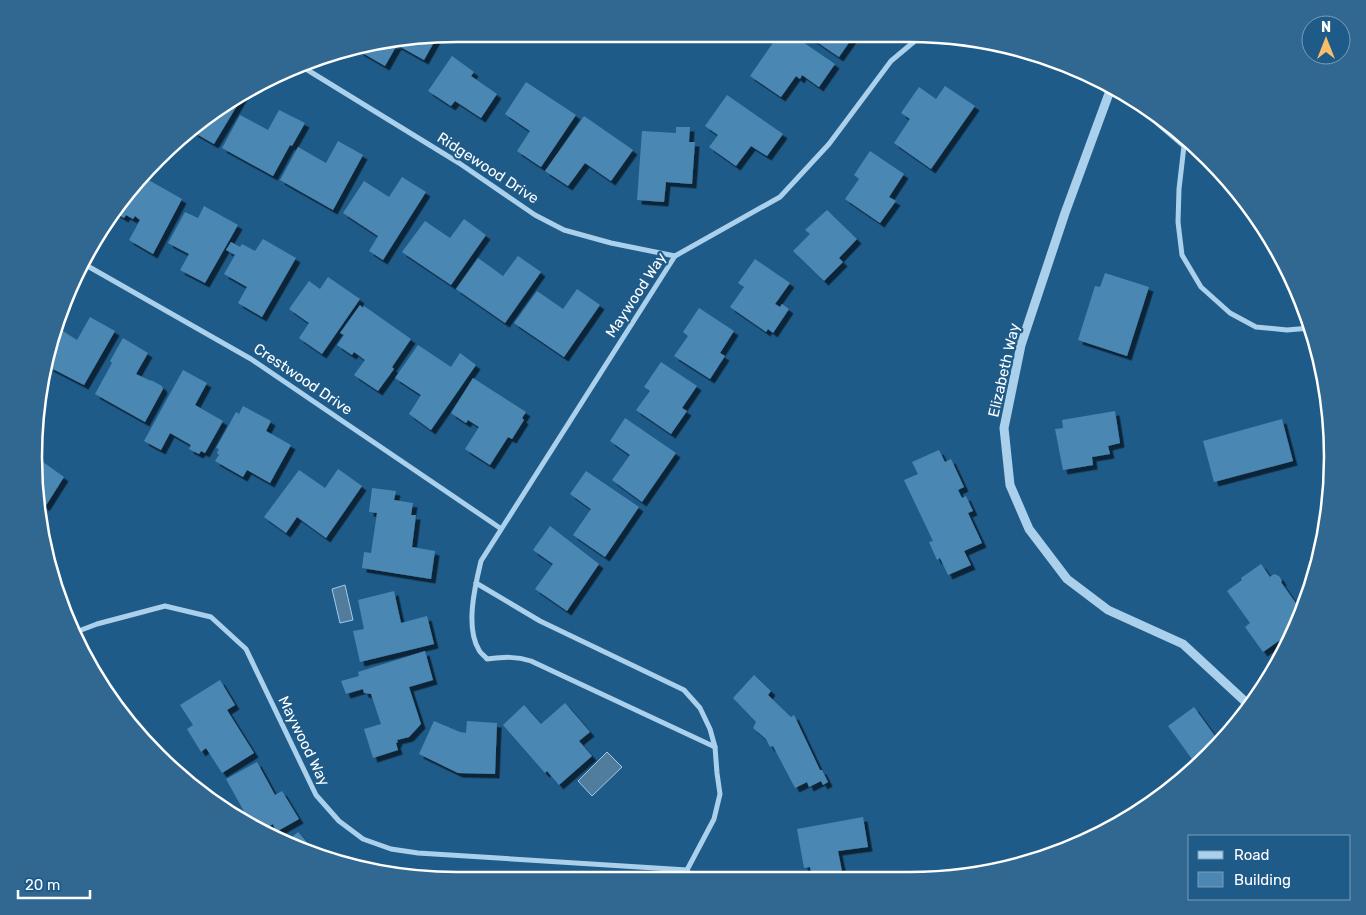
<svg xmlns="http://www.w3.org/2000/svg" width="1366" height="915" viewBox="0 0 1366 915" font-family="Rubik,sans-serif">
<defs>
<filter id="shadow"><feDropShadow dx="4.5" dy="4.5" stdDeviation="0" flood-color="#0009"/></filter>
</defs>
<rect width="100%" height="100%" fill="#1f5b89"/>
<!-- water -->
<g fill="#527c9c" stroke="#9ecced">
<polygon points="345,585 353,620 340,623 332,589"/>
<polygon points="607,752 622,767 592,796 578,781"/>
</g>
<!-- building -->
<g fill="#4c87b3" filter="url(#shadow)">
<polygon points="779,34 791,34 835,64 819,87 802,75 800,79 796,76 781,97 750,76"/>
<polygon points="805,34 855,34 839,57"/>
<polygon points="437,37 424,60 397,45 385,66 359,51 360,50"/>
<polygon points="452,56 474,72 471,76 497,94 481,118 455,101 451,106 428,91"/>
<polygon points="526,82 576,115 541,167 517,151 530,131 505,114"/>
<polygon points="945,86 975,106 931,169 894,143 910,119 901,113 919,87 936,99"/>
<polygon points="244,94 214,144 193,132 222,105"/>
<polygon points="727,95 783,134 767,156 751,146 736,166 709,147 718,135 705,126"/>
<polygon points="279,110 305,123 292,146 290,145 273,176 222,148 240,115 268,130"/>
<polygon points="584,116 633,150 611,181 585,163 568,186 545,171"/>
<polygon points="676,127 690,127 689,142 695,142 692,184 666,182 664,202 637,200 642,131 676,133"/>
<polygon points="338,141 363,155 333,210 280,180 298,147 326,163"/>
<polygon points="870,151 904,174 889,197 896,201 880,223 845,199 859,179 854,175"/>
<polygon points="402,177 426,192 383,260 369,251 378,236 343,213 364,181 389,197"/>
<polygon points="145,178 182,199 153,254 129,240 140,220 135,216 133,219 126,215 124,218 114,212 121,199"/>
<polygon points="204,206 238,225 205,283 180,270 189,254 168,243 185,212 198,218"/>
<polygon points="827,210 857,239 839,258 843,262 824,281 793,251 810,234 805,230"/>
<polygon points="464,219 486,235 451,285 402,252 425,221 450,238"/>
<polygon points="263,239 296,258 262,317 238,303 247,287 224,274 235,255 226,250 231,242 240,247 242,244 255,251"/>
<polygon points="518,256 541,272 505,323 456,289 478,258 503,276"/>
<polygon points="755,259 790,283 775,304 780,307 782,304 789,309 773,333 768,329 766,332 730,307 744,287 738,283"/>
<polygon points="1105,273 1149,287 1127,356 1078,340 1095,286 1100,287"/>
<polygon points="328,277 360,299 322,354 299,338 309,323 289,309 309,281 320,289"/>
<polygon points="577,289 600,305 564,357 514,323 537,291 563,309"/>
<polygon points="360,305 363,308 364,306 411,339 392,367 394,369 378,391 354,375 365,360 354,352 352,355 337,345 344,335 340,333"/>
<polygon points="699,308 734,331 720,353 725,356 710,379 674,356 688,336 683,332"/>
<polygon points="90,317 115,331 84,385 49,367 58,328 77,340"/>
<polygon points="123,338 148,353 136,374 151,381 151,380 162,386 163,389 145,422 95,394 112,363 110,361"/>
<polygon points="418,345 451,367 460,353 476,365 431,430 409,414 421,395 395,378"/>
<polygon points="661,362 697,386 682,408 687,411 671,434 636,410 650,391 644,387"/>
<polygon points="183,370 207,383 195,405 223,421 205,453 201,451 199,454 189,449 191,445 170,433 161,450 144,441"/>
<polygon points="473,378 526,412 522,418 524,420 512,439 508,437 490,465 465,449 479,427 468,420 466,423 451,413"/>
<polygon points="243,406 271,421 266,431 291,445 270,483 247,470 243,477 215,461 219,455 217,453 219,449 216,448 236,412 239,414"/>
<polygon points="1115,411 1120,443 1108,446 1110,454 1092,457 1093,465 1063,470 1055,429 1063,428 1062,420"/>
<polygon points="625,418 676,453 642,502 612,480 630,455 610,441"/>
<polygon points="1282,419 1293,461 1214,482 1203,441"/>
<polygon points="939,450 945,462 951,459 964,487 958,490 962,498 966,496 973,511 968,513 982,543 964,551 971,565 948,575 940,558 937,560 929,542 933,541 904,480 918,474 912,462"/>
<polygon points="36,457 64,477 45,507 39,501"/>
<polygon points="338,469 362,486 326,538 297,517 286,533 264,517 299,470 325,488"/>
<polygon points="586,471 639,507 605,557 573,535 591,509 570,494"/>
<polygon points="372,488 396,491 394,500 413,503 411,515 416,515 412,547 435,551 431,579 362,568 364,552 371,553 377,513 369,512"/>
<polygon points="550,526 599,564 567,611 535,589 553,564 533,550"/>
<polygon points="1261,564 1270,577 1274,574 1279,576 1282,581 1281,582 1302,612 1287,644 1283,638 1263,652 1245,627 1250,623 1227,591 1242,580 1241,578"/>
<polygon points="394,591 401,623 427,616 434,644 360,662 353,631 364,629 358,600"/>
<polygon points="425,651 433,680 409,687 421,724 409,737 397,740 398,742 396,743 398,750 373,758 364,729 381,724 371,694 364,693 363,689 346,694 341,681 359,676 358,672"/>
<polygon points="754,675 771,691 768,695 791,717 794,715 820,770 822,770 828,782 823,785 821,781 809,787 807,782 795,788 773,746 770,747 766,739 753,728 756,722 733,698"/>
<polygon points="220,680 235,705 227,710 254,753 222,773 206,748 201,752 187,729 193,725 180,705"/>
<polygon points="565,703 590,732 579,741 592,756 559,785 547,771 545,773 503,725 524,705 541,724"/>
<polygon points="1194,707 1220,743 1208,757 1197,766 1168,726"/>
<polygon points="434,721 460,732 466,733 467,721 497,723 495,774 458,773 419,754"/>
<polygon points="257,762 275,795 282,791 299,819 276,832 273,824 261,831 251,824 226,779"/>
<polygon points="863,817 868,847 838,851 844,881 813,881 810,867 804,868 797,829"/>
<polygon points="298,832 315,851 314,852 285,843"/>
</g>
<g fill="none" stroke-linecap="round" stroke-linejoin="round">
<!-- minor -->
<g stroke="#aad0eb" stroke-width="5">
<polyline points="301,66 459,163 535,215 564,230 611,243 675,256"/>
<polyline points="1149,116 1184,146"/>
<polyline points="1189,144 1184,146 1179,189 1178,222 1182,255 1201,287 1230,313 1256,327 1287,330 1310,328"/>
<polyline points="84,264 251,359 500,528"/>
<polyline points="476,583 540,621 684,690 700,708 710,729 715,747 717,773 720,794 714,819 687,870"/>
<polyline points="76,632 97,624 165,606 211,617 246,649 316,795 339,821 363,839 391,849 418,853 687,870 693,881"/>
<path d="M715 747 531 661C516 656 504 657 487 659 485 656 480 653 479 650 465 627 475 586 481 561L675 256 780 197 829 144 891 61 922 35"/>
</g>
<!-- tertiary -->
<polyline stroke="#aad0eb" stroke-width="9" points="1111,88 1065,213 1021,345 1004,428 1010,485 1029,529 1067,579 1108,610 1183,644 1250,706"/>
</g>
<g text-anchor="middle" stroke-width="4.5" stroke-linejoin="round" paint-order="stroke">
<!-- street labels -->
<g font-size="15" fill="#fff" stroke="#1f5b89">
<text transform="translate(488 168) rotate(33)" y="5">Ridgewood Drive</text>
<text transform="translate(636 295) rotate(-57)" y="5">Maywood Way</text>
<text transform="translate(1004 370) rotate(-77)" y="5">Elizabeth Way</text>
<text transform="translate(303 379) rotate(34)" y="5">Crestwood Drive</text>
<text transform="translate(304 741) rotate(64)" y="5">Maywood Way</text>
</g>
</g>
<!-- crop -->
<path d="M0 0H1366V915H0ZM457 42H909A415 415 0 0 1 1324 457V457A415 415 0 0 1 909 872H457A415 415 0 0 1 42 457V457A415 415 0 0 1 457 42Z" fill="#316892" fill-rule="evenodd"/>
<path fill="none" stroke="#fff" stroke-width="2.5" d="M457 42H909A415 415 0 0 1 1324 457V457A415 415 0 0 1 909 872H457A415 415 0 0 1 42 457V457A415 415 0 0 1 457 42Z"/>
<!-- legend -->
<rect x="1188" y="835" width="162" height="65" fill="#1f5b89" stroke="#799db8"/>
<rect x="1198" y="851" width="25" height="8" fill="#aad0eb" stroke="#799db8"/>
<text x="1234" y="860" font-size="15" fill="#ffffff">Road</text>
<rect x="1198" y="872" width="25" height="15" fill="#4c87b3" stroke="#799db8"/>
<text x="1234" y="885" font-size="15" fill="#ffffff">Building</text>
<!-- north arrow -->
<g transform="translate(1326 40)"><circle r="24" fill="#1f5b89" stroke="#799db8"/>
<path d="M0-4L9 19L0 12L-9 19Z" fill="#f9be6a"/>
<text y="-8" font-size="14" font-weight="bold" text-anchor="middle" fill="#ffffff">N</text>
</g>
<!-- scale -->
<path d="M18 890v8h72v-8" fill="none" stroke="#ffffff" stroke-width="2.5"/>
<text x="25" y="890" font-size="15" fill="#ffffff" stroke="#1f5b89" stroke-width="4" paint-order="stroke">20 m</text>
</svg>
